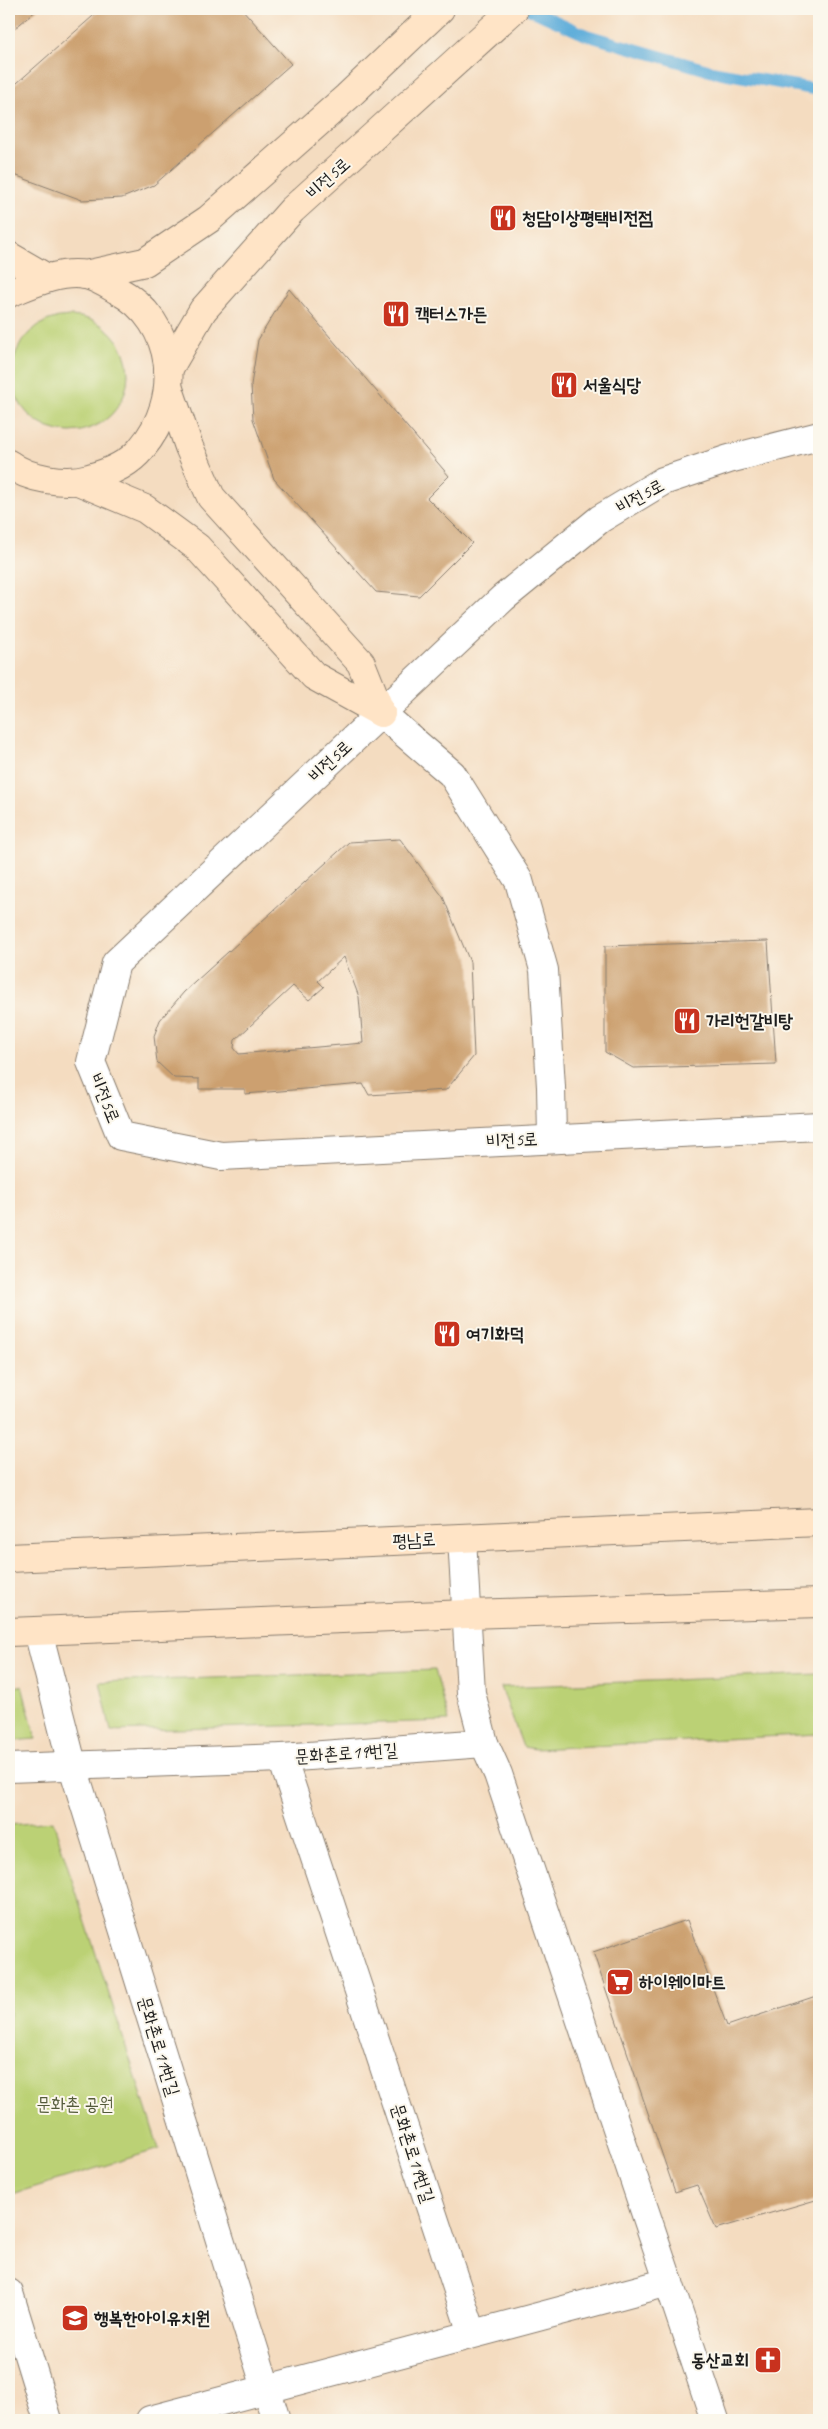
<svg xmlns="http://www.w3.org/2000/svg" width="828" height="2429" viewBox="0 0 828 2429" font-family="Caveat,'Poor Story',sans-serif">
<rect width="100%" height="100%" fill="#fbf7ec"/>
<filter id="ink" filterUnits="userSpaceOnUse"><feTurbulence type="fractalNoise" baseFrequency=".02" numOctaves="2"/><feDisplacementMap in="SourceGraphic" scale="10" xChannelSelector="R" yChannelSelector="G"/><feConvolveMatrix kernelMatrix="1 2 1 2 8 2 1 2 1" color-interpolation-filters="sRGB"/></filter>
<filter id="wash" filterUnits="userSpaceOnUse"><feTurbulence type="fractalNoise" baseFrequency=".0096" numOctaves="4" result="noise"/><feDisplacementMap in="SourceGraphic" scale="20" xChannelSelector="R" yChannelSelector="G"/><feGaussianBlur stdDeviation="1.12" result="paint"/><feColorMatrix in="noise" values="0 0 0 0 0 0 0 0 0 0 0 0 0 0 0 0 0 1.4 0 .05"/><feComposite in="paint" operator="in"/></filter>
<g filter="url(#wash)">
<rect width="100%" height="100%" fill="#f4dcc0"/>
<!-- green -->
<g fill="#bbd175" stroke="#6c7648">
<circle cx="70" cy="374" r="58"/>
<polygon points="435,1670 449,1721 111,1731 100,1682"/>
<polygon points="819,1674 819,1734 536,1749 523,1747 501,1687"/>
<polygon points="22,1686 36,1739 9,1741 9,1687"/>
<polygon points="53,1821 159,2149 9,2195 9,1825"/>
</g>
<g fill="none" stroke-linecap="round" stroke-linejoin="round">
<!-- stream -->
<polyline stroke="#60aeda" stroke-width="12" points="529,9 586,35 711,71 819,90"/>
</g>
<g id="blocks">
<!-- building -->
<g fill="#cca070" fill-rule="evenodd">
<polygon points="9,9 38,9 9,33"/>
<polygon points="101,9 242,9 291,64 154,185 122,198 82,200 9,173 9,90"/>
<polygon points="289,289 449,476 427,498 472,543 419,596 376,592 274,479 253,419 251,385 258,340"/>
<path d="M400 839 443 897 470 962 474 1056 446 1090 369 1095 363 1084 245 1094V1089H199V1079L174 1078 157 1062 154 1036 160 1020 184 992 349 842ZM344 957 359 997 363 1043 239 1054 234 1048 235 1040 293 986 309 1000 324 987 318 981Z"/>
<polygon points="768,941 776,1064 633,1068 605,1052 605,946"/>
<polygon points="687,1920 727,2026 819,1995 819,2199 716,2229 697,2185 675,2192 593,1952"/>
</g>
</g>
</g>
<g filter="url(#ink)">
<use href="#blocks" fill-opacity="0" stroke="#887c6e" stroke-width="1"/>
<g fill="none" stroke-linecap="round" stroke-linejoin="round">
<!-- street casing -->
<g stroke="#887c6e" stroke-width="30">
<g id="street">
<polyline points="819,436 729,459 663,481 600,519 503,598 116,963 91,1062 121,1136 221,1156 819,1126"/>
<polyline points="381,713 452,774 519,881 544,970 551,1087 552,1138"/>
<polyline points="462,1538 471,1693 484,1743 498,1774 715,2420"/>
<polyline points="38,1631 72,1764 276,2420"/>
<polyline points="282,1758 472,2333"/>
<polyline points="9,1768 282,1758 484,1743"/>
<polyline points="9,2293 48,2420"/>
<polyline points="150,2420 669,2282"/>
</g>
</g>
<!-- secondary casing -->
<g stroke="#887c6e" stroke-width="30">
<g id="secondary">
<polyline points="9,256 47,278"/>
<polyline points="85,275 145,262 209,219 347,97 440,9"/>
<path d="M9 293C31 284 61 270 86 275 96 277 107 284 117 290 177 322 184 399 141 449 128 465 108 473 89 478 66 485 28 479 9 464"/>
<polyline points="168,370 203,310 292,210 514,9"/>
<polyline points="169,389 189,447 211,497 361,663 381,713"/>
<polyline points="78,481 145,509 197,547 314,676 381,713"/>
<polyline points="9,1558 819,1522"/>
<polyline points="9,1632 468,1614 819,1603"/>
</g>
</g>
<!-- street -->
<use href="#street" stroke="#fff" stroke-width="28"/>
<!-- secondary -->
<use href="#secondary" stroke="#ffe4c6" stroke-width="28"/>
</g>
</g>
<!-- icons -->
<defs>
<g id="restaurant-square" transform="scale(1.4375)"><rect x="-9" y="-9" width="18" height="18" rx="4" fill="#c8321e" stroke="#fbf7ec"/><path d="M-5-6h1v4h1v-4h1v4h1v-4h1v5L-1.5 .5V6h-2V.5L-5-1ZM5-6V6H3V1.5H1.5Q1.5-4 5-6Z" fill="#fff"/></g>
<g id="supermarket-square" transform="scale(1.4375)"><rect x="-9" y="-9" width="18" height="18" rx="4" fill="#c8321e" stroke="#fbf7ec"/><path d="M-6-5.5h2.5l.6 2H6L4.5 2H-2.5L-4.4-4H-6ZM-1.5 3.2a1.3 1.3 0 1 0 .1 0ZM3 3.2a1.3 1.3 0 1 0 .1 0Z" fill="#fff"/></g>
<g id="school-square" transform="scale(1.4375)"><rect x="-9" y="-9" width="18" height="18" rx="4" fill="#c8321e" stroke="#fbf7ec"/><path d="M0-5L7-2L0 1L-7-2ZM-4 1L0 2.5L4 1V4Q0 6-4 4Z" fill="#fff"/></g>
<g id="church-square" transform="scale(1.4375)"><rect x="-9" y="-9" width="18" height="18" rx="4" fill="#c8321e" stroke="#fbf7ec"/><path d="M-1.2-6h2.4v3.5h3.3v2.4h-3.3V6h-2.4V-.1h-3.3v-2.4h3.3Z" fill="#fff"/></g>
</defs>
<g fill-rule="evenodd">
<use href="#restaurant-square" x="503" y="218"/>
<use href="#restaurant-square" x="396" y="314"/>
<use href="#restaurant-square" x="564" y="385"/>
<use href="#restaurant-square" x="687" y="1021"/>
<use href="#restaurant-square" x="447" y="1334"/>
<use href="#supermarket-square" x="620" y="1982"/>
<use href="#school-square" x="75" y="2318"/>
<use href="#church-square" x="768" y="2360"/>
</g>
<g text-anchor="middle" stroke-width="4" stroke-linejoin="round" paint-order="stroke">
<!-- street labels -->
<g font-size="18" fill="#1c1c1c" stroke="#fbf7ec">
<text transform="translate(328 178) rotate(-42)" y="6">비전5로</text>
<text transform="translate(640 496) rotate(-29)" y="6">비전5로</text>
<text transform="translate(330 761) rotate(-43)" y="6">비전5로</text>
<text transform="translate(105 1098) rotate(68)" y="6">비전5로</text>
<text transform="translate(512 1140) rotate(-3)" y="6">비전5로</text>
<text transform="translate(414 1540) rotate(-3)" y="6">평남로</text>
<text transform="translate(346 1753) rotate(-4)" y="6">문화촌로19번길</text>
<text transform="translate(159 2046) rotate(73)" y="6">문화촌로11번길</text>
<text transform="translate(413 2153) rotate(72)" y="6">문화촌로19번길</text>
</g>
<!-- poi labels -->
<g font-size="18" font-weight="bold" fill="#1c1c1c" stroke="#fbf7ec" text-anchor="start">
<text x="522" y="224">청담이상평택비전점</text>
<text x="415" y="320">캑터스가든</text>
<text x="583" y="391">서울식당</text>
<text x="706" y="1027">가리헌갈비탕</text>
<text x="466" y="1340">여기화덕</text>
<text x="639" y="1988">하이웨이마트</text>
<text x="94" y="2324">행복한아이유치원</text>
<text x="749" y="2366" text-anchor="end">동산교회</text>
</g>
<!-- park labels -->
<g font-size="18" fill="#545b3b" stroke="#fbf7ec">
<text x="75" y="2110">문화촌 공원</text>
</g>
</g>
<!-- margin -->
<rect width="828" height="2429" fill="none" stroke="#fbf7ec" stroke-width="30"/>
</svg>
